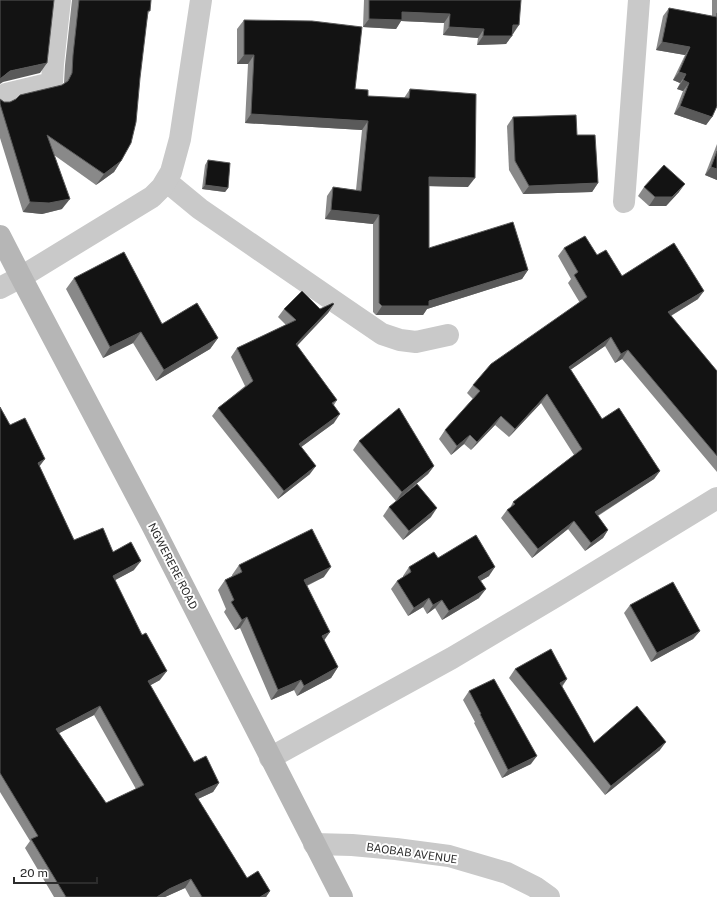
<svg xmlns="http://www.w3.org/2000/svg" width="717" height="897" viewBox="0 0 717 897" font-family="'Public Sans',sans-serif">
<rect width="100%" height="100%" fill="#fff"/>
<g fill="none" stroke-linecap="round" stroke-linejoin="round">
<!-- street -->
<g stroke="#c9c9c9" stroke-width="22">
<polyline points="0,100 6,94 52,83 53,64 60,0"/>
<polyline points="166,181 200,209 341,306 382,334 400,340 416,342 448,335"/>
<polyline points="624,202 639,0"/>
<polyline points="0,288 21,277 152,197 162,187 171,172 180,139 201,0"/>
<polyline points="270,758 452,658 558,595 717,498"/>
<polyline points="314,844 352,845 396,849 449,856 507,873 535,887 549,897"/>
</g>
<!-- secondary -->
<polyline stroke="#b6b6b6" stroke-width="22" points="0,236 21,277 151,523 342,897"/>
</g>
<!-- wall -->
<g fill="#898989" fill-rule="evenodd">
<polygon points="72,0 151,0 148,15 121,161 114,172 96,185 54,155 62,209 42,214 23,212 0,138 0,99 4,102 10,102 62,85 64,83 65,65"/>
<polygon points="364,0 521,0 513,34 512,34 506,44 477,45 478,38 443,35 444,23 401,21 396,29 363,27"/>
<polygon points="712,0 717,0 717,106 712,117 706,125 674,114 683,91 677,89 680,83 673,80 685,55 656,50 663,16 669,8 712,16"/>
<polygon points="244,20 355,89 368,96 404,98 410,89 468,187 429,186 429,248 528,270 522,279 427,309 423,315 376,315 373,312 373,224 325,219 327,196 333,187 356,190 362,130 245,123 248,64 237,64 237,29"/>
<polygon points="513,117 577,135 598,183 592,192 523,194 509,170 507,126"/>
<polygon points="717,144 717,180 705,175"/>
<polygon points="208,160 228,188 225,192 202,189 205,165"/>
<polygon points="644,187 679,192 666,206 649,206 638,196"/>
<polygon points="564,248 597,255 622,276 698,299 671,316 717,371 717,472 622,359 615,363 605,346 570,370 602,419 660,471 654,479 598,516 608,530 603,538 585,551 568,529 532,558 501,518 507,510 510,508 513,502 574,455 541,403 509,437 495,425 471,450 464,444 451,455 439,439 445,430 473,399 467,393 473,385 580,303 568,283 571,279 558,256"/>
<polygon points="74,278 162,324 218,338 210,349 156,381 133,343 103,358 66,289"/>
<polygon points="334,304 328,313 297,346 337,400 334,405 334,423 301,447 310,474 278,499 212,416 218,408 245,386 231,357 237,348 286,325 278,317 284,309 320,309"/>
<path d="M0 407 10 425 40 467 74 540 113 552 134 570 115 580 160 680 150 685 194 762 219 783 213 792 198 799 247 878 270 891 266 897H190L185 888 165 897H54L25 848 30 841 0 792ZM94 715 136 789 106 803 59 733Z"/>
<polygon points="359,441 434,466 428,474 396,501 353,450"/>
<polygon points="389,507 431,517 403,540 383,516"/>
<polygon points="438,558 489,576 480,581 479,598 442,620 435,608 427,614 423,607 408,616 391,589 397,581 403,577 403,576 409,567"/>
<polygon points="239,565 324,577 307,586 324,640 338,667 331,678 297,696 294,690 271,700 240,628 235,630 224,612 226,609 218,590 225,580 232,576 232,575"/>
<polygon points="630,605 700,631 693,639 651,662 624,613"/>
<polygon points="515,669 567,679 562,687 594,743 660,750 605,795 509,678"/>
<polygon points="469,691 531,764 502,778 474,723 475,722 463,700"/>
</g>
<!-- shaded-wall -->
<g fill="#5a5a5a">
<polygon points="402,12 450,14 444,23 401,21 396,29 363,27 369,19"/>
<polygon points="513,25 519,25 513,34 507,34"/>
<polygon points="449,27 484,29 478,38 443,35"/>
<polygon points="483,36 512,36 506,44 477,45"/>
<polygon points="662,42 690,47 685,55 656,50"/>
<polygon points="244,55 254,55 248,64 237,64"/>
<polygon points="47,63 40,73 3,82 0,84 0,79 10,71"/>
<polygon points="679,72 686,74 680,83 673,80"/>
<polygon points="683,80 689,83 683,91 677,89"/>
<polygon points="680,106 712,117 706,125 674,114"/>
<polygon points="251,114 368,121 362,130 245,123"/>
<polygon points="121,161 114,172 96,185 104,174"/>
<polygon points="711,167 717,169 717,180 705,175"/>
<polygon points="429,177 475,178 468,187 423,186"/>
<polygon points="598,183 592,192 523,194 529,186"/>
<polygon points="685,184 679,192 666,206 649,206 655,197"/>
<polygon points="205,185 228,188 225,192 202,189"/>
<polygon points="70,199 62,209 42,214 23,212 30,202"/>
<polygon points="331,210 379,215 373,224 325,219"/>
<polygon points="528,270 522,279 427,309 423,315 376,315 382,306 429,301"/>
<polygon points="704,291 698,299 662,321 668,312"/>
<polygon points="334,304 328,313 290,353 296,344"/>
<polygon points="141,332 133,343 103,358 110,347"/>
<polygon points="611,337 605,346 563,375 569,367"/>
<polygon points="218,338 210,349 156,381 164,370"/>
<polygon points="628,350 622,359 615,363 621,354"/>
<polygon points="547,394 541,403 509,437 515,429"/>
<polygon points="340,414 334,423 293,453 299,444"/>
<polygon points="501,416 495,425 471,450 477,442"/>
<polygon points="470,435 464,444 451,455 457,446"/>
<polygon points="45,459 39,467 38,463"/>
<polygon points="316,466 310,474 278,499 284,491"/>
<polygon points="434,466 428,474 396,501 402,492"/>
<polygon points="660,471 654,479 589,521 595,512"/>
<polygon points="437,508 431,517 403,540 409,531"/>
<polygon points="574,521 568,529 532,558 538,549"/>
<polygon points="608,530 603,538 585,551 591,543"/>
<polygon points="141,561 134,570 106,585 113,576"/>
<polygon points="331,567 324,577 297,590 304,580"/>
<polygon points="495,567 489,576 472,586 478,577"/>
<polygon points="486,589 479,598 442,620 449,611"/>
<polygon points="429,598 423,607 408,616 414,608"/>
<polygon points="442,600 435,608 427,614 433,605"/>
<polygon points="247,617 240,628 235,630 242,620"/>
<polygon points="700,631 693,639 651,662 657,653"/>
<polygon points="330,632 323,642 322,636"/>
<polygon points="338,667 331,678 297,696 304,686"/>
<polygon points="167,671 160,680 142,690 148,681"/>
<polygon points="567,679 561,687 560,683"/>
<polygon points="301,680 294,690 271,700 278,690"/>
<polygon points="100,706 94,715 50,738 56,729"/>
<polygon points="666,742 660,750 605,795 611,786"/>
<polygon points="537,756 531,764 502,778 508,770"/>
<polygon points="219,783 213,792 189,803 195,794"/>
<polygon points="191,879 185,888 165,897 157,897 169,889"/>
<polygon points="270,891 266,897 260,897"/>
</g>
<!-- building -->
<g fill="#131313" stroke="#5a5a5a" fill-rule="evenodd">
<polygon points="0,0 54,0 47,63 10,71 0,79"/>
<polygon points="79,0 151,0 150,11 148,11 140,78 136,122 131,143 121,161 104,174 47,135 70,199 49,203 30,202 0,104 0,99 4,102 10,102 16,99 20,95 62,85 68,81 72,73 73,55"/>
<polygon points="369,0 521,0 519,25 513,25 512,36 483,36 484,29 449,27 450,14 402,12 402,20 369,19"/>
<polygon points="669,8 717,17 717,13 717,106 712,117 680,106 689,83 683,80 686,74 679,72 690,47 662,42"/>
<polygon points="244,20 312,21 362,27 355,89 368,90 368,96 409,98 410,89 476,94 475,178 429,177 429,248 513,222 528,270 429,301 429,306 382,306 379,303 379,215 331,210 333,187 361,191 368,121 251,114 254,55 244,55"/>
<polygon points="576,115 577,135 595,135 598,183 529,186 515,161 513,117"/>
<polygon points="717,151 717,169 711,167"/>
<polygon points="208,160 230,163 228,188 205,185"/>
<polygon points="664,165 685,184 672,197 655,197 644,187"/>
<polygon points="585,236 597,255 606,250 622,276 674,243 704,291 668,312 717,371 717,456 628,350 621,354 611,337 569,367 602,419 619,408 660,471 595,512 608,530 591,543 574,521 538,549 507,510 515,504 513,502 582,449 547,394 515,429 501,416 477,442 470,435 457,446 445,430 480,391 473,385 491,364 587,297 574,275 578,272 564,248"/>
<polygon points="124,252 162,324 197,303 218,338 164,370 141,332 110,347 74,278"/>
<polygon points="302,291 320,309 333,303 334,304 296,344 337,400 332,403 340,414 299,444 316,466 284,491 218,408 253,381 237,348 296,320 284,309"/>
<path d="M0 407 10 425 25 418 45 459 38 463 74 540 103 528 113 552 131 542 141 561 113 576 142 635 146 633 167 671 148 681 194 762 206 756 219 783 195 794 247 878 258 871 270 891 260 897H202L191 879 169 889 157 897H66L31 839 38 836 0 773ZM100 706 144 785 106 803 56 729Z"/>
<polygon points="399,408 434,466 402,492 359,441"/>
<polygon points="417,484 437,508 409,531 389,507"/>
<polygon points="312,529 331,567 304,580 330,632 322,636 338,667 304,686 301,680 278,690 247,617 242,620 231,602 234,600 225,580 242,572 239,565"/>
<polygon points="476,535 495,567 478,577 486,589 449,611 442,600 433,605 429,598 414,608 397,581 411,572 409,567 434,552 438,558"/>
<polygon points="673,582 700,631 657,653 630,605"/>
<polygon points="551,649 567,679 560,683 594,743 637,706 666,742 611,786 515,669"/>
<polygon points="494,679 537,756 508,770 480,714 481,714 469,691"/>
</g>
<g text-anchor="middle" stroke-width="4" stroke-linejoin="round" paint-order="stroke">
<!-- street labels -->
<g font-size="11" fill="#2c2c2c" stroke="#fff">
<text transform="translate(173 566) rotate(63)" y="4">NGWERERE ROAD</text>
<text transform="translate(412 853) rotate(8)" y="4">BAOBAB AVENUE</text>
</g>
</g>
<!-- scale -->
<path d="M14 877v6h83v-6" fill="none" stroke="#2c2c2c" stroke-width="2"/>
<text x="20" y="877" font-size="12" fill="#2c2c2c" stroke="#ffffff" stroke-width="3" paint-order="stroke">20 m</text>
</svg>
